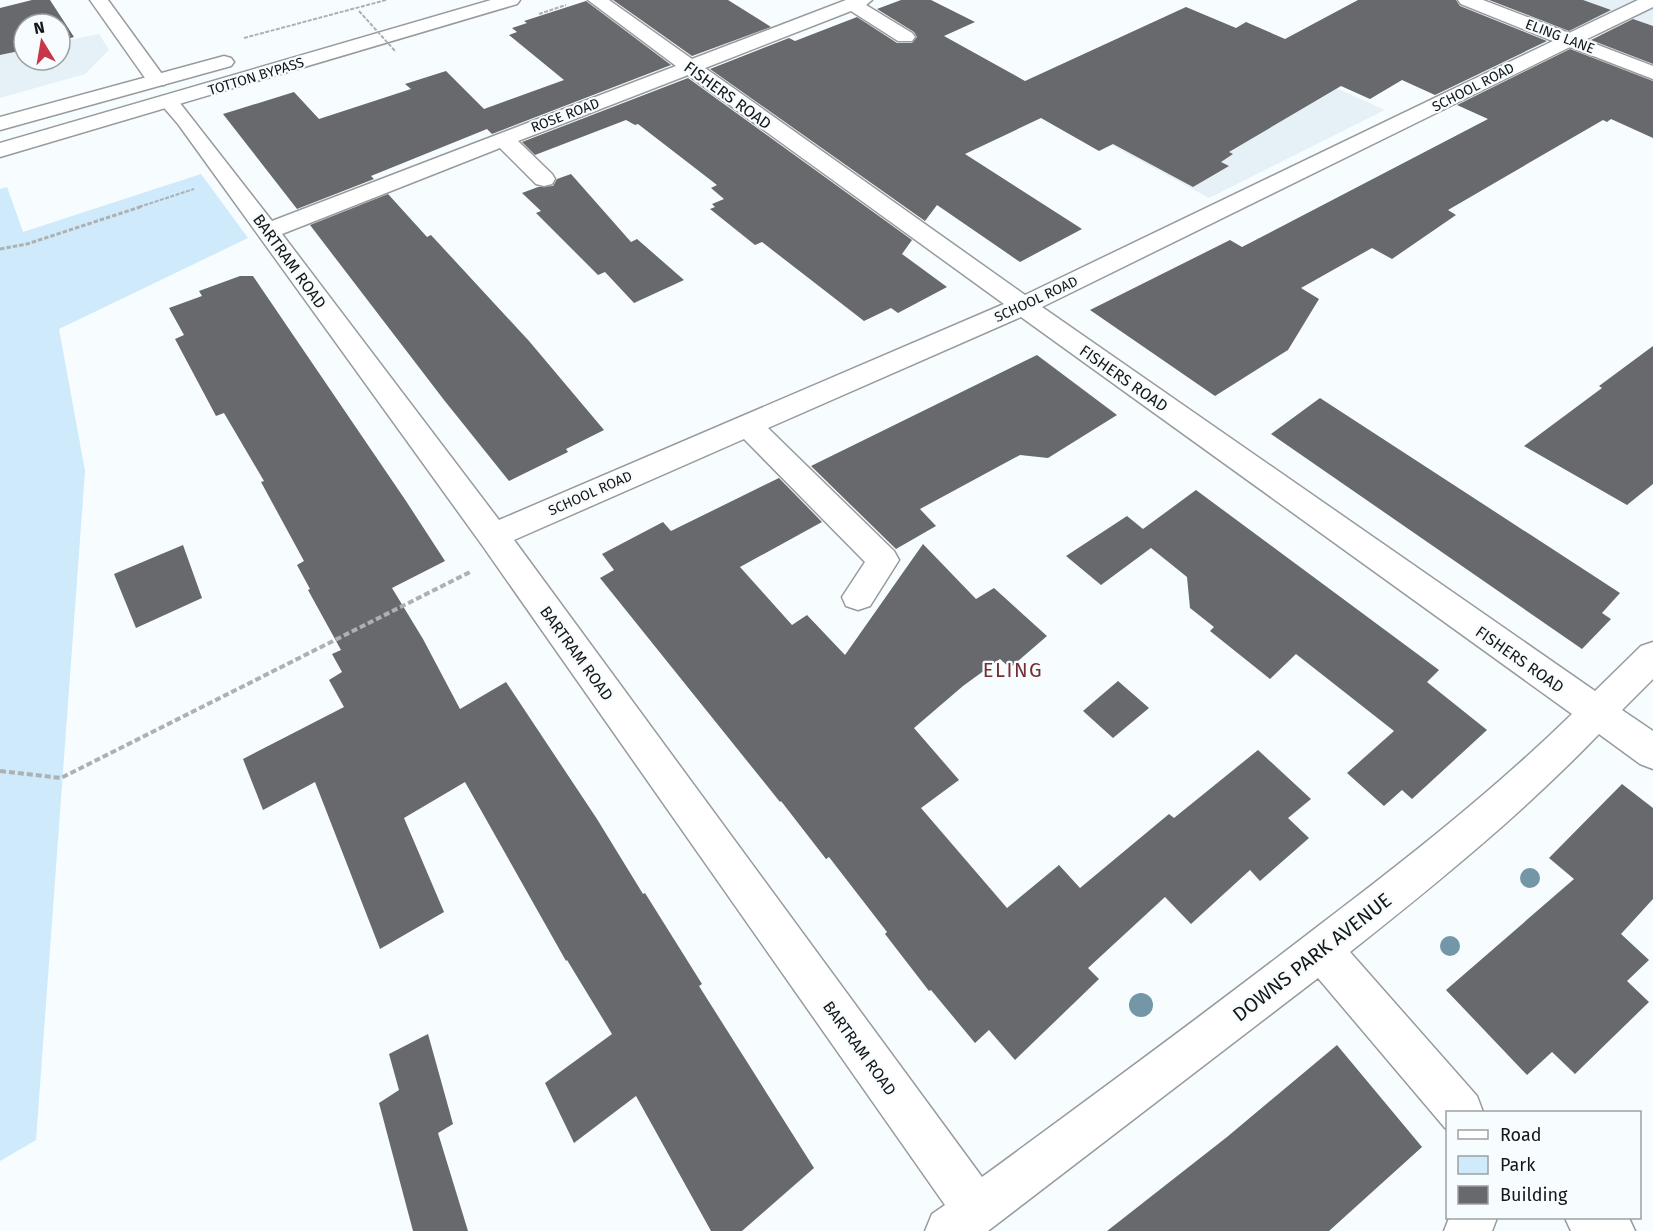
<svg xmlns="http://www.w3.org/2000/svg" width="1653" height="1231" viewBox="0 0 1653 1231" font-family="'Fira Sans',sans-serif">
<rect width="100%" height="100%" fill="#f7fcff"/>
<!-- built -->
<g fill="#e5f1f7">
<polygon points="1501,0 1653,0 1653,57 1604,37"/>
<polygon points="1184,20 1385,110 1209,198 1019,95"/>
<polygon points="99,34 109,50 85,74 0,98 0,55 24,50 24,60 60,60 60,42"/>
</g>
<!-- green -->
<polygon fill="#ceeafb" points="201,174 248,238 59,329 85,471 36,1140 0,1161 0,189 7,187 23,232"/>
<!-- building -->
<g fill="#67696d">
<polygon points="32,0 50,0 74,37 60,41 60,24 24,24 24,50 0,55 0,8"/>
<polygon points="613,0 728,0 771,27 692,56"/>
<polygon points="901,0 931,0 975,22 944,36 1025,81 1186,7 1236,28 1246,22 1285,39 1358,0 1456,0 1460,6 1547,41 1435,95 1402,80 1370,99 1341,86 1229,152 1233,154 1221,162 1229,166 1193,187 1113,144 1099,151 1041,118 965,154 1082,229 1020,262 937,205 925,221 710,69 789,38 795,41 857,17 897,43 912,43 917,37 914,32 877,9"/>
<polygon points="1489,0 1583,0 1611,10 1569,31"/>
<polygon points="586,1 671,65 492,134 487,129 371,176 374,179 297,209 223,114 294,92 319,119 411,89 405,84 446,71 484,109 564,80 509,35 517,32 512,28 527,23 524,21"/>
<polygon points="1633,19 1653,26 1653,64 1591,40"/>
<polygon points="1570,49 1653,81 1653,138 1611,119 1607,122 1603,120 1448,210 1456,215 1392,259 1372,248 1301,288 1319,299 1288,350 1215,396 1090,310 1230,240 1242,247 1488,119 1457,105"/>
<polygon points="688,78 912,240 902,254 947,287 898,313 891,308 864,321 762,242 755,245 710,209 715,207 712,204 724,199 711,188 717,185 638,124 635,125 626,120 535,155 522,142"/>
<polygon points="571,174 631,242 637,239 684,280 634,303 605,272 598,275 536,213 541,211 522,193 538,187 553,186 557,179"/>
<polygon points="388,194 427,237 431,235 529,341 604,430 566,449 568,452 509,481 444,400 310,225"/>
<polygon points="240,276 253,276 406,501 445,561 392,588 423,639 460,709 506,682 597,819 643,894 645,893 702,984 699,986 814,1168 742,1231 711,1231 636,1096 574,1143 545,1083 612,1034 567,960 566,961 465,782 404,818 444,912 380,949 315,782 263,810 243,759 344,707 329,680 342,672 332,654 341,650 308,590 310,589 297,565 304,561 261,482 264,481 224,413 216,416 175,339 184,335 169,308 202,296 199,291"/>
<polygon points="1653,346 1653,484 1627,505 1524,446 1602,388 1599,386"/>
<polygon points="1037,355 1117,415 1048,458 1020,455 920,509 936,526 896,549 811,466"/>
<polygon points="1320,398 1620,593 1602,613 1611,619 1582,649 1271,434"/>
<polygon points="779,478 822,522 740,567 792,625 807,615 845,655 923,544 976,599 994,588 1047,636 1010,668 1000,659 963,686 914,728 959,780 921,808 1007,908 1059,865 1080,888 1169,814 1174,818 1258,750 1311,799 1288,818 1309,838 1260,881 1250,870 1191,924 1165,897 1088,968 1099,979 1015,1060 989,1030 975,1043 931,990 929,991 885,934 887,932 829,857 826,859 781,801 780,802 600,578 614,570 602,554 663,522 671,531"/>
<polygon points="1196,490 1439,670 1427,682 1487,730 1412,799 1402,790 1384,806 1347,773 1394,731 1296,654 1270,679 1210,631 1214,627 1190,608 1187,577 1151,548 1101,585 1066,556 1127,516 1143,529"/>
<polygon points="183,545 202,598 136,628 114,574"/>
<polygon points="1118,681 1149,708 1113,738 1083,711"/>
<polygon points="1622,784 1653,808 1653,899 1621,934 1649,960 1627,981 1649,1002 1575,1074 1552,1052 1527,1075 1446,990 1574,879 1549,858"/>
<polygon points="428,1034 453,1124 438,1133 468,1231 413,1231 379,1103 399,1090 389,1054"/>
<polygon points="1337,1045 1422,1147 1329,1231 1107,1231 1227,1137"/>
</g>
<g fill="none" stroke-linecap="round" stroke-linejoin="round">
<!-- minor casing -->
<g stroke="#979b9e" stroke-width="3">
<g id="minor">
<polygon points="90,0 108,0 167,81 164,85 150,85"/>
<path d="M588 0H609L692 59 846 0H872L866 5 912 33 915 37 912 41H898L851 11 705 68 1025 295 1553 41 1461 4 1458 0H1483L1569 33 1638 0H1653V7L1585 40 1653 66V79L1570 47 1042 307 1595 691 1641 646 1653 642V679L1622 710 1653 731V769L1640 764 1599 734C1522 814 1437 883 1350 952L1477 1096 1483 1112H1448V1129L1445 1128 1318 978 988 1231H925L932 1214 945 1205 482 545 178 124 159 102 162 98 169 96 176 98 272 221 676 66ZM688 75 1004 304 499 520 282 234 500 148 536 184 544 186 552 184 555 179 552 174 518 141ZM1021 317 1572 714C1492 792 1405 860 1317 927 1207 1012 1094 1095 982 1177L514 540 744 439 865 562 842 597 846 606 858 610 870 606 899 560 894 551 768 428Z"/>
<polygon points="1449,1218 1497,1218 1492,1231 1444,1231"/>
<polygon points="1565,1218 1629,1218 1635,1231 1571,1231"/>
</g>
</g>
<!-- major casing -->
<g stroke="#979b9e" stroke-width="3">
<g id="major">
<polygon points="491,0 520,0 517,4 0,157 0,143"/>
<polygon points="224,56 231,58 234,62 231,66 0,130 0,117"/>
</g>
</g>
<!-- path-far2 -->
<g stroke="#adb1b3" stroke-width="2" stroke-dasharray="4 1.5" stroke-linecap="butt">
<polyline points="539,14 566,5"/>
<polyline points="244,38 386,0"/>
<polyline points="139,207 194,189"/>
</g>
<!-- path-far1 -->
<polyline stroke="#adb1b3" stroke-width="3" stroke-dasharray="4.5 2" stroke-linecap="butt" points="0,249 27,244 143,206"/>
<!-- path -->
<polyline stroke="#adb1b3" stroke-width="4" stroke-dasharray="6 3" stroke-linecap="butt" points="0,771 61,778 472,571"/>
<!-- minor -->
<use href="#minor" fill="#fff" fill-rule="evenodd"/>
<!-- major -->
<use href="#major" fill="#fff" fill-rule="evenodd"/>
<!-- path-bridge -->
<polyline stroke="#adb1b3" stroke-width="2" stroke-dasharray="4 1.5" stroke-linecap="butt" points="359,11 396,52"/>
</g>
<!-- trees -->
<g fill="#7397a6">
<circle cx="1530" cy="878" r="10"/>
<circle cx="1450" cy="946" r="10"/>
<circle cx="1141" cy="1005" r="12"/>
</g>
<g text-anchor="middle" stroke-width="4.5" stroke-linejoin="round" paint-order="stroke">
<!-- far-street labels -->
<g font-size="14" fill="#151617" stroke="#f7fcff">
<text transform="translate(1560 36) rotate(21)" y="5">ELING LANE</text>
<text transform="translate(256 76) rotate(-17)" y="5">TOTTON BYPASS</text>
<text transform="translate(1473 87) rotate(-27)" y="5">SCHOOL ROAD</text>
<text transform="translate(565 115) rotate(-21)" y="5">ROSE ROAD</text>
<text transform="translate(1036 299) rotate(-25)" y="5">SCHOOL ROAD</text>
<text transform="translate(590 493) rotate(-24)" y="5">SCHOOL ROAD</text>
</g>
<!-- street labels -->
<g font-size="16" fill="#151617" stroke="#f7fcff">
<text transform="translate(728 95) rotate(36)" y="6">FISHERS ROAD</text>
<text transform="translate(290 261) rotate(54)" y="6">BARTRAM ROAD</text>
<text transform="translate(1124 378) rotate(35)" y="6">FISHERS ROAD</text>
<text transform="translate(577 653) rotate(54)" y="6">BARTRAM ROAD</text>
<text transform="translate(1520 659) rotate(35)" y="6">FISHERS ROAD</text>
<text transform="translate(860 1048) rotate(54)" y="6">BARTRAM ROAD</text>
</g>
<!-- quarter labels -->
<g font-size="20" letter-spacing="1.5" fill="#752e33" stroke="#f7fcff">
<text x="1013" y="677">ELING</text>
</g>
<!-- near-street labels -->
<g font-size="20" fill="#151617" stroke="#f7fcff">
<text transform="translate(1312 957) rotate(-38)" y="7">DOWNS PARK AVENUE</text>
</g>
</g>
<!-- legend -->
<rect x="1446" y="1111" width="195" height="108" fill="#f7fcff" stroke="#9da0a2" stroke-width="1.5"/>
<rect x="1458" y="1130" width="30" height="9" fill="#ffffff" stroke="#9da0a2" stroke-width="1.5"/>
<text x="1500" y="1141" font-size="18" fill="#151617">Road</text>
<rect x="1458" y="1156" width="30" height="18" fill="#ceeafb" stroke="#9da0a2" stroke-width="1.5"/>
<text x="1500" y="1171" font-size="18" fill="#151617">Park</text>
<rect x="1458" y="1186" width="30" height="18" fill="#67696d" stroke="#9da0a2" stroke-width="1.5"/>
<text x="1500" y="1201" font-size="18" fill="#151617">Building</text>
<!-- north arrow -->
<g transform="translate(42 42) rotate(349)"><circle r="28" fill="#f7fcff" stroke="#9da0a2" stroke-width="1.5"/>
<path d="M0-4.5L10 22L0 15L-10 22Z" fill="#c73649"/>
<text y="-9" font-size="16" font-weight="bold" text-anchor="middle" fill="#151617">N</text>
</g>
</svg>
